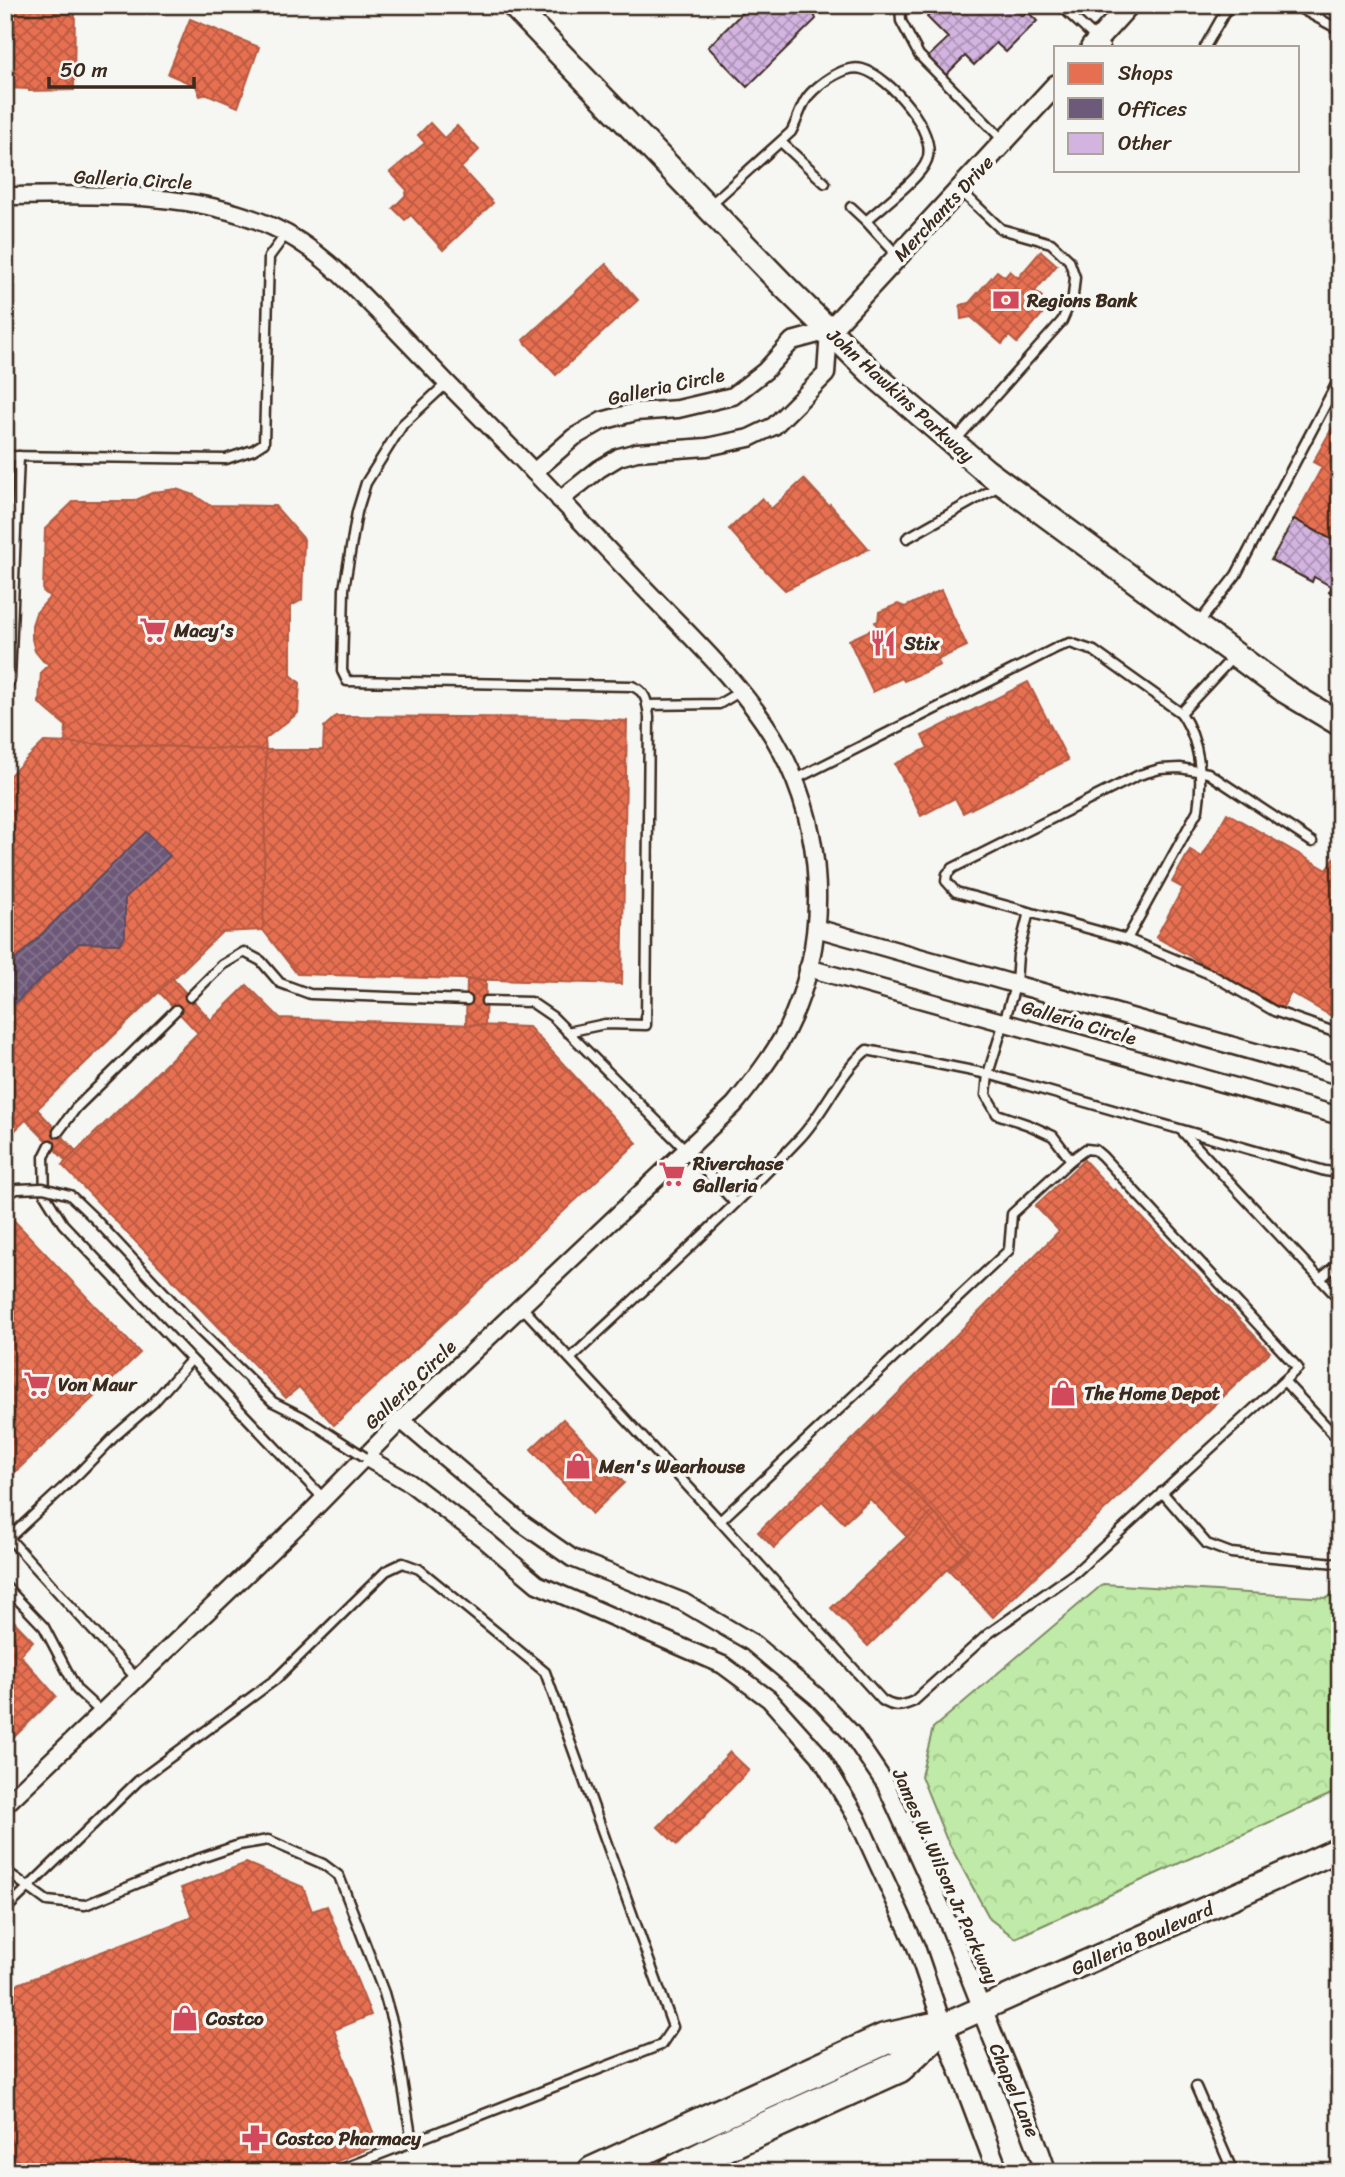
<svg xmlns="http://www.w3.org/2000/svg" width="1345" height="2177" viewBox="0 0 1345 2177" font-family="Sriracha,sans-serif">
<defs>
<pattern id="forest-crowns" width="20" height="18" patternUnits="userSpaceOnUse" patternTransform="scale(1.75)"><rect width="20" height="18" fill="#bfeaa7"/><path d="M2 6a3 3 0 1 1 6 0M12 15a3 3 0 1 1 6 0" fill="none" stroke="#a5c98f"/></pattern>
<pattern id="shops-cross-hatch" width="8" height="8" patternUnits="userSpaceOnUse" patternTransform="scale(1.75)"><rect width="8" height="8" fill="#e76f51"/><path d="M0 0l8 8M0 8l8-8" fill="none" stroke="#bc5b43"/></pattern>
<pattern id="offices-cross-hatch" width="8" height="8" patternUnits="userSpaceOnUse" patternTransform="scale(1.75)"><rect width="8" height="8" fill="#6d597a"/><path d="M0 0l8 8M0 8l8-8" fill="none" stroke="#83728a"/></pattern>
<pattern id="building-cross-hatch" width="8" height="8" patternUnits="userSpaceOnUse" patternTransform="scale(1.75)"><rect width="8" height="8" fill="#d3b3e0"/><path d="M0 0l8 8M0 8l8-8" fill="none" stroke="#ac92b5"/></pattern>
</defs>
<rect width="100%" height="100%" fill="#f6f6f2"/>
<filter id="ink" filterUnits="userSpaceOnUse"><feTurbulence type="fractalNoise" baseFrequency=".0143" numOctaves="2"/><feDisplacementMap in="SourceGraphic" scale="14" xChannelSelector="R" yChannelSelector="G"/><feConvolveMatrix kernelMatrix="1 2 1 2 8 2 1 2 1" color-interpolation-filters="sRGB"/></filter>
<g filter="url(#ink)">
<!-- forest -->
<polygon fill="url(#forest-crowns)" stroke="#7d8a62" stroke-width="2" points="1103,1584 1327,1598 1340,1589 1340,1790 1015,1938 990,1919 946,1838 921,1776 933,1728"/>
<!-- shops -->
<g fill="url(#shops-cross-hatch)" stroke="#b35a42" stroke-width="2">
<polygon points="5,5 75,5 74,90 29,91 29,89 5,88"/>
<polygon points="190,19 259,47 238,107 207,94 200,96 196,86 168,74"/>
<polygon points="430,123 444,138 457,126 479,150 461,168 493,203 443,250 411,215 405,220 393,208 405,196 407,190 390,172 425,143 418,135"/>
<polygon points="1041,251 1057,265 1035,291 1042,297 1036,305 1044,312 1017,343 1009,336 1002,344 971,317 961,319 960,305 969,303 997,271 1005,277 1010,271 1018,278"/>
<polygon points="606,264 638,300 556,375 523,340"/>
<polygon points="1336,421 1340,423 1340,544 1294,519 1322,467 1313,462"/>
<polygon points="804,479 829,506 830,504 869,549 785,590 764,569 729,529 762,498 771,509"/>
<polygon points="176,489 194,495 209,505 275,506 304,539 302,600 291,606 291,675 300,683 298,713 265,739 266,750 65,743 66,726 39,703 41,672 49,664 43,661 35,651 32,639 32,625 36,613 50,597 43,591 45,529 74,501 134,501 154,492"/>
<polygon points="941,590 967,646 937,660 940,665 904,681 902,678 873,692 849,640 877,627 875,622 878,621 879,612 898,604 905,607"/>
<polygon points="1028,682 1068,760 963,813 955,798 921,816 895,764 928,748 922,736"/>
<polygon points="336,716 583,718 627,721 622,984 297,974 263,930 266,750 323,750 324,727"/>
<polygon points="44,742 266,750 263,930 222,932 5,1140 5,1013 79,943 119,944 125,936 125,898 170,856 146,832 5,970 5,780"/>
<polygon points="1227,813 1327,870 1340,848 1340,1021 1291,993 1282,1009 1156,937 1183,888 1172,882 1190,850 1202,857"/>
<polygon points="172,978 211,1020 198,1033 159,992"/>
<polygon points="467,980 486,981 485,1025 466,1025"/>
<polygon points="247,985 280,1018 529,1027 637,1143 334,1425 299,1387 286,1398 62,1165"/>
<polygon points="37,1109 76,1151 66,1161 26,1120"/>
<polygon points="1084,1160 1113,1191 1115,1189 1270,1352 993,1617 948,1569 968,1549 858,1434 1059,1231 1035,1206"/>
<polygon points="5,1211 140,1353 5,1482"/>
<polygon points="563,1419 624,1483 592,1514 531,1449"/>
<polygon points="858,1434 933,1512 907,1537 870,1499 844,1523 822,1501 774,1548 758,1532"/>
<polygon points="933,1512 968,1549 868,1646 831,1608"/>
<polygon points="5,1612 33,1641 20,1655 56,1696 5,1746"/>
<polygon points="730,1752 749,1770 677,1845 658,1827"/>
<polygon points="246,1863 303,1887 312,1911 327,1906 371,2015 334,2030 378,2145 310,2172 5,2172 5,1989 192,1917 181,1888"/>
</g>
<!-- offices -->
<polygon fill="url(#offices-cross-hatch)" stroke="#5e4b5e" stroke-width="2" points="146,832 170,856 125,898 125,936 119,944 79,943 5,1013 5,970"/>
<!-- building -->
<g fill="url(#building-cross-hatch)" stroke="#3b2a1e" stroke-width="2">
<polygon points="750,5 811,5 816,19 747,87 708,47"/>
<polygon points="939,5 1012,5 1022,16 1027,11 1037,21 1006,52 996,43 974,65 965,56 945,76 927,58 948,38 927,17"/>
<polygon points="1294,519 1340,544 1340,598 1329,592 1332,587 1314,577 1312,582 1271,560"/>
</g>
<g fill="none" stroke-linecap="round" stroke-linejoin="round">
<!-- service casing -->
<g stroke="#3b2a1e" stroke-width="13">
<g id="service">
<polyline points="900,5 901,21 919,55 1004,141"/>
<polyline points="1060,5 1105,47"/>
<polyline points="1294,5 1340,30"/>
<polyline points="1205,47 1229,5"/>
<polyline points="781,142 825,183"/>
<path d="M710 205 791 132C799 118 801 101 814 90 825 80 846 65 862 69 889 76 938 132 927 160 921 178 881 207 866 221L898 256"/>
<polyline points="851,207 866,221"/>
<path d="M447 383 403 424 366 483 357 512 344 589 342 671 347 681 632 686C647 692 647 702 649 717L646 1025 605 1024 567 1032"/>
<polyline points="955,441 1062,321 1073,296 1075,277 1069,260 1051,243 1001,229 961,191"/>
<polyline points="5,456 226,459 253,450 264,443 269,257 286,234"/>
<polyline points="907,538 999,486"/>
<polyline points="1198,624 1236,575 1340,377"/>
<polyline points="5,691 10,679 19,456"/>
<polyline points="647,705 719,704 741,691"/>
<polyline points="1181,713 1234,656"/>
<path d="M796 779 1058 647 1070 643 1094 651 1181 713C1200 741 1203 777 1198 810L1127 939"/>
<polyline points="1312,842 1208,773 1180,768 1160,769 1139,775 953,868 947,874 946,881 956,892 1127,939 1212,975 1274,1011 1340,1034"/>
<polyline points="190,997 222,965 244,952 261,961 280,983 310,994 467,1000"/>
<polyline points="486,1001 531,1002 553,1017 686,1150 735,1203"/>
<polyline points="1182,1131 1340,1300"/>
<polyline points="58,1132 76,1108 176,1010"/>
<polyline points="50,1145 44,1157 45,1195 63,1224 324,1499"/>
<polyline points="1320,1279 1340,1262"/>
<polyline points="521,1306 720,1521 1009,1250 1012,1214 1071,1160 1053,1136 1029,1125 997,1114 986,1095 988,1074 1016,983 1018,955 1029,912"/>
<path d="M571 1358C648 1286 727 1215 799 1139 825 1112 839 1073 867 1050L988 1074 1325 1171 1340 1173"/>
<polyline points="1284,1381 1340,1441"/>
<polyline points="1162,1492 1207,1544 1231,1553 1336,1563 1340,1561"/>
<path d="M720 1521 882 1700C894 1708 901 1707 914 1701L988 1634 1076 1572 1298 1368 1102 1156 1095 1150 1086 1149 1071 1160"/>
<polyline points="7,1536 137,1679"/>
<polyline points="9,1538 80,1472 115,1436 153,1403 191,1360"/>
<polyline points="5,1586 44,1627 77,1690 102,1713"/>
<polyline points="5,1870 6,1871 47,1901 85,1905 189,1862 239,1845 268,1840 323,1864 339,1876 384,1993 393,2025 412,2142 661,2045 673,2027 545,1672 419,1569 403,1563 386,1571 276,1679 138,1781 5,1910"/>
<polyline points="1196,2087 1233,2172"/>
<polyline points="334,2172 412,2142"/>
</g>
</g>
<!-- minor casing -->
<g stroke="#3b2a1e" stroke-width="21">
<g id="minor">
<path d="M5 196C91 195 194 190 273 227 322 249 358 292 395 329 432 368 469 406 507 444 554 492 600 542 646 590 691 637 740 682 774 738 826 825 832 939 786 1031 772 1058 753 1082 734 1105L401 1420 303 1520 5 1805"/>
<polyline points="534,472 574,437 602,421 635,412 678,409 733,396 765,371 792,341 829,331 826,374 774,426 749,438 707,447 637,452 619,457 599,469 560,500"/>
<polyline points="816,928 1340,1076"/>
<polyline points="808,968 1340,1116"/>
<polyline points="401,1420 523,1524 572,1558 683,1602 751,1642 816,1696 851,1733 885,1783 946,1918 982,2009"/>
<polyline points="365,1457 410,1483 485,1540 537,1584 723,1665 769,1699 820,1756 857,1818 916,1947 943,2026"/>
</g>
</g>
<!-- tertiary casing -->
<g stroke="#3b2a1e" stroke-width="24">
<g id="tertiary">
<polyline points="1091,47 1129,5"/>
<polyline points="829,331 1056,85"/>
<path d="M982 2009C1003 2064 1028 2116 1046 2172"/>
<polyline points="943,2026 998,2172"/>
</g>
</g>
<!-- secondary casing -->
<g stroke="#3b2a1e" stroke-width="28">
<g id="secondary">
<polyline points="513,5 784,286 873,374 986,471 1285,691 1340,724"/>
<polyline points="943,2026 1340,1849"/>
</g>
</g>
<!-- motorway casing -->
<g stroke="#3b2a1e" stroke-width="35">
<g id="motorway">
<polyline points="593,2172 885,2039 943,2026"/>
<polyline points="673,2172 729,2144 899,2067 940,2028"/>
</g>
</g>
<!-- service -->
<use href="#service" stroke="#f6f6f2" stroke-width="8"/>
<!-- minor -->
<use href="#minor" stroke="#f6f6f2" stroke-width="16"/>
<!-- tertiary -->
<use href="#tertiary" stroke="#f6f6f2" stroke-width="19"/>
<!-- secondary -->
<use href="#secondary" stroke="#f6f6f2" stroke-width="23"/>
<!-- motorway -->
<use href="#motorway" stroke="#f6f6f2" stroke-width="30"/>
<!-- service-bridge casing -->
<g stroke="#3b2a1e" stroke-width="13" stroke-linecap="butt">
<polyline id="service-bridge" points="5,1195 17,1189 43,1188 70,1195 95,1219 200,1331 273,1402 303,1417 365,1457"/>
</g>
<!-- service-bridge -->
<use href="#service-bridge" stroke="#f6f6f2" stroke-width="8"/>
</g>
</g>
<!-- icons -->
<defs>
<g id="bank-bare" transform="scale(2.1)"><path d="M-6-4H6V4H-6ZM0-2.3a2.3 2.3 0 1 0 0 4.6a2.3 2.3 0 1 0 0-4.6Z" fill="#d1495b" stroke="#f6f6f2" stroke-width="2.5" paint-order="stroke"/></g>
<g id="supermarket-bare" transform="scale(2.1)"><path d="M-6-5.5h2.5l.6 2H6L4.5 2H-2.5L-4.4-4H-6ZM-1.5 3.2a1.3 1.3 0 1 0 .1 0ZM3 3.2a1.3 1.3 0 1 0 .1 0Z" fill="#d1495b" stroke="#f6f6f2" stroke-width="2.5" paint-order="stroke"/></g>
<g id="restaurant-bare" transform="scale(2.1)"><path d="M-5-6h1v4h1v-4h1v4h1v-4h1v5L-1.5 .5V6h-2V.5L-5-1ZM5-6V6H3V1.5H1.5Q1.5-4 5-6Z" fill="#d1495b" stroke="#f6f6f2" stroke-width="2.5" paint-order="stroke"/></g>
<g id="shop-bare" transform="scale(2.1)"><path d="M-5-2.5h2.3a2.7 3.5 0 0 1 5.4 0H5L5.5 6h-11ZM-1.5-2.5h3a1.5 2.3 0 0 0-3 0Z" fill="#d1495b" stroke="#f6f6f2" stroke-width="2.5" paint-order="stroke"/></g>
<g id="pharmacy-bare" transform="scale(2.1)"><path d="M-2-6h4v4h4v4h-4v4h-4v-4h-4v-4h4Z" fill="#d1495b" stroke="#f6f6f2" stroke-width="2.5" paint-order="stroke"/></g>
</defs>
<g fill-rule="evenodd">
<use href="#bank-bare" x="1006" y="300"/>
<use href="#supermarket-bare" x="153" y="630"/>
<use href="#restaurant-bare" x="883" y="643"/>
<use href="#supermarket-bare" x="672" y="1174"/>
<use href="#supermarket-bare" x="37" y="1384"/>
<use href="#shop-bare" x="1063" y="1393"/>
<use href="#shop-bare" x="578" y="1466"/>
<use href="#shop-bare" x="185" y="2018"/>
<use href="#pharmacy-bare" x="255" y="2138"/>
</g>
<g text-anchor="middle" stroke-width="7" stroke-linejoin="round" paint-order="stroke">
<!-- street labels -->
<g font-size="19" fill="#3b2a1e" stroke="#f6f6f2">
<text transform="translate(133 179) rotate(3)" y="7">Galleria Circle</text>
<text transform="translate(943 208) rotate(-47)" y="7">Merchants Drive</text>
<text transform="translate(666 386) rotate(-12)" y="7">Galleria Circle</text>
<text transform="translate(901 395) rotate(42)" y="7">John Hawkins Parkway</text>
<text transform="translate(1079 1022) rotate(16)" y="7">Galleria Circle</text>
<text transform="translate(410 1384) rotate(-44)" y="7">Galleria Circle</text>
<text transform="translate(946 1876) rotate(66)" y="7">James W. Wilson Jr Parkway</text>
<text transform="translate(1142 1938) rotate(-24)" y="7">Galleria Boulevard</text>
<text transform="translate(1015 2090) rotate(67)" y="7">Chapel Lane</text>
</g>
<!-- poi labels -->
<g font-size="19" font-weight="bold" fill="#3b2a1e" stroke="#f6f6f2" text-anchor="start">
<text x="1027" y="307">Regions Bank</text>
<text x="174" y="637">Macy's</text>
<text x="904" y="650">Stix</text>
<text x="693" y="1170">Riverchase<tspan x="693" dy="22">Galleria</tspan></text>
<text x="58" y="1391">Von Maur</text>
<text x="1084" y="1400">The Home Depot</text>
<text x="599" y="1473">Men's Wearhouse</text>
<text x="206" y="2025">Costco</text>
<text x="276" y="2145">Costco Pharmacy</text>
</g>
</g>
<!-- margin -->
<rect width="1345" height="2177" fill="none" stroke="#f6f6f2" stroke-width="28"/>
<rect x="14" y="14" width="1317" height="2149" fill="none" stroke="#3b2a1e" stroke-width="2.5" filter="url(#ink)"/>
<!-- legend -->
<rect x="1054" y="46" width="245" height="126" fill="#f6f6f2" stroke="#aba49d" stroke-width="2"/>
<rect x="1068" y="63" width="35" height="21" fill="#e76f51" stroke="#aba49d" stroke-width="2"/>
<text x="1118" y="80" font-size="21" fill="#3b2a1e">Shops</text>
<rect x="1068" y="98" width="35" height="21" fill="#6d597a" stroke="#aba49d" stroke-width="2"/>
<text x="1118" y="116" font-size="21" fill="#3b2a1e">Offices</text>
<rect x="1068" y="133" width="35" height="21" fill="#d3b3e0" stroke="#aba49d" stroke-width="2"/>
<text x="1118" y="150" font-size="21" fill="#3b2a1e">Other</text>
<!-- scale -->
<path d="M49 77v10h145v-10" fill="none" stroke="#3b2a1e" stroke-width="3.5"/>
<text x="60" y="77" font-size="21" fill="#3b2a1e" stroke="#f6f6f2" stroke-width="5" paint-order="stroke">50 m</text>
</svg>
